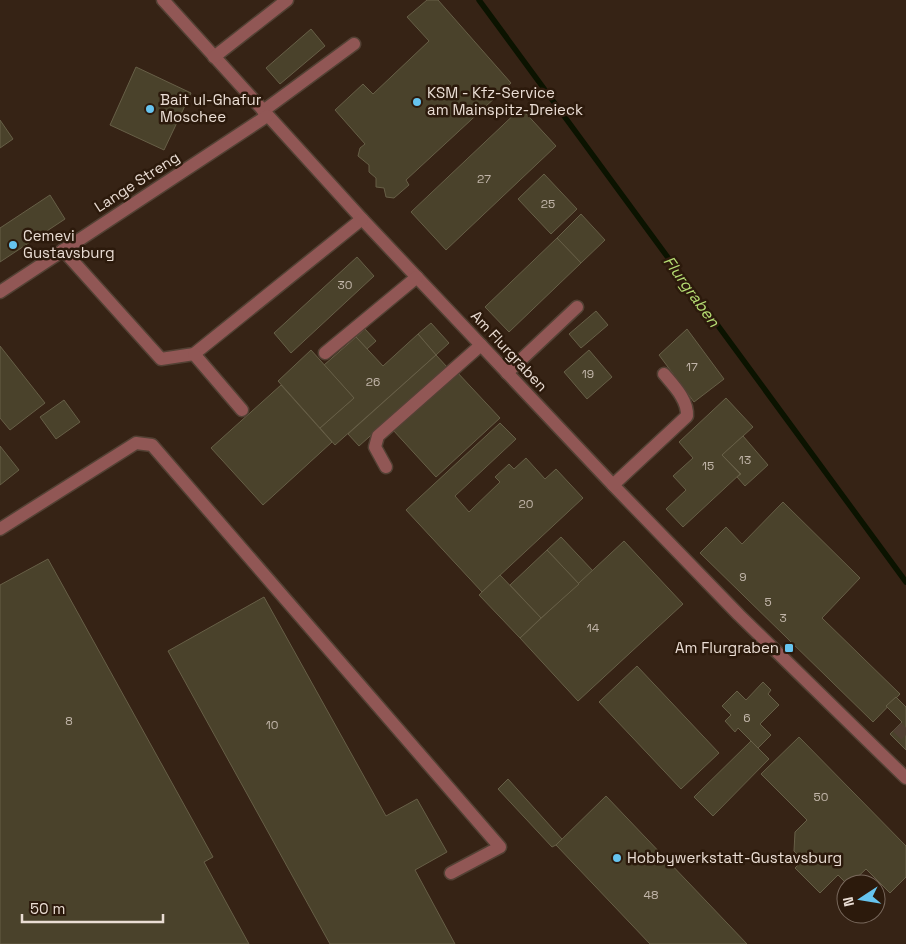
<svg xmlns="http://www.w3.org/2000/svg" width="906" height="944" viewBox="0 0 906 944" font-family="'Space Grotesk',sans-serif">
<rect width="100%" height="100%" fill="#362315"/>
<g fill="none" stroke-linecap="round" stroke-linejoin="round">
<!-- stream -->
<polyline stroke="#0b1300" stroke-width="5.5" points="479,0 906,582"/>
</g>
<!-- building -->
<g fill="#4a422b" stroke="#675f47">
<polygon points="427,0 438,0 511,83 406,180 409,185 394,198 386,197 384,188 376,187 376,178 369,172 369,165 358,156 360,148 365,144 335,110 363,84 373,94 429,41 407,17"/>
<polygon points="311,29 325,46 280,84 266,68"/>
<polygon points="136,67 191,93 164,150 110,125"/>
<polygon points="521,108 556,146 446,250 411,212"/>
<polygon points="0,120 13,139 0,148"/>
<polygon points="544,174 577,209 551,234 518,199"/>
<polygon points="50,195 65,219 0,262 0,228"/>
<polygon points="581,214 605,240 581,263 557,238"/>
<polygon points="557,238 581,263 509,332 485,307"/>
<polygon points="357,257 374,276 291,353 274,333"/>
<polygon points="596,311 608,325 581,348 569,334"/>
<polygon points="431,323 449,343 436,355 418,334"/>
<polygon points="365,329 376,341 367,349 356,337"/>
<polygon points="687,329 724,379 694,402 659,355"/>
<polygon points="418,334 436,355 335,445 320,428 354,398 324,365 356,337 383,366"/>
<polygon points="0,346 45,403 10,430 0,418"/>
<polygon points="311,350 354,398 320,428 278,381"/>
<polygon points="589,350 612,377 587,399 564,372"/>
<polygon points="436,355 447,367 359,446 348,434"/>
<polygon points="456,371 500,418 436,477 393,430"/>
<polygon points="281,385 332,442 263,505 211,448"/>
<polygon points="726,398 753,427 722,455 740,474 683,527 666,509 686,490 673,476 693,458 679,442"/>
<polygon points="64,400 80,422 56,439 40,417"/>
<polygon points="500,423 516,439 455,496 469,512 500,482 495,477 509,464 514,469 526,458 545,479 556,469 583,498 482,592 406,510"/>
<polygon points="743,436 768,465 745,486 737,477 741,474 722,455"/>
<polygon points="0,446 19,470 0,485"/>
<polygon points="783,502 860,578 822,618 900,694 873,722 700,553 726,527 742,544"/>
<polygon points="561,537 593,571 579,584 547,550"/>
<polygon points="624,541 683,604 578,701 520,638"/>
<polygon points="547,550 579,584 541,618 510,585"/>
<polygon points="48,559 213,857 204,862 249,944 0,944 0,585"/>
<polygon points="500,575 541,618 520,638 479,595"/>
<polygon points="264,597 386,816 417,799 447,852 415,870 455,944 330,944 168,651"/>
<polygon points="637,666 719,753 681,789 599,702"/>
<polygon points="763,682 771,690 768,694 779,705 760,724 771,735 758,748 738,728 735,732 725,721 731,715 722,706 737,691 746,700"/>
<polygon points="896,697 906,707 906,750 890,734 902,722 886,706"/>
<polygon points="799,737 906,846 906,877 890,893 866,869 850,884 847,884 838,875 820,893 795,868 803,860 794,851 795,832 807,820 761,774"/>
<polygon points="751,741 769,759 713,816 694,797"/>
<polygon points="508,779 562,839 556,845 552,847 498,789"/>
<polygon points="606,796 747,944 650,944 556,845"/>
</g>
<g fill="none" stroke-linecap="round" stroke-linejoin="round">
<!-- minor-tunnel -->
<polyline stroke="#513f32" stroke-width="12" stroke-dasharray="12 6" stroke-linecap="butt" points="897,727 906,736"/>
<!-- minor casing -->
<g stroke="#534134" stroke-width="15">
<g id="minor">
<polyline points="163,0 362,219 613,485 739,615 906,778"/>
<polyline points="214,57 287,0"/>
<polyline points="263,111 354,44"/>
<polyline points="63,250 161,359 194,354 362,219"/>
<polyline points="0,292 267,116"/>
<polyline points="325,353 417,277"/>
<polyline points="194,354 242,410"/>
<polyline points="507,373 577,307"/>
<polyline points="386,467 375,447 378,436 481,345"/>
<path d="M613 485 687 416C688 400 674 386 664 374"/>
<polyline points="0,529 136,443 152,445 500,847 451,873"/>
</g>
</g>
<!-- minor -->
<use href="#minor" stroke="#915755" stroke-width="12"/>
</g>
<!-- markers -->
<g fill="#66c4ef" stroke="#2c1a0c" stroke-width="2">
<circle cx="417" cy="102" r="5"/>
<circle cx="150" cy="109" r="5"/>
<circle cx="13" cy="245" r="5"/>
<rect x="784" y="643" width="10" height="10" rx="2.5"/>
<circle cx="617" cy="858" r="5"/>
</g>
<g text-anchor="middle" stroke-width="5" stroke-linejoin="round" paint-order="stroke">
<!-- number labels -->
<g font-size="12" fill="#c2b6aa">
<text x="484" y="183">27</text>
<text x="548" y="208">25</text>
<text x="345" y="289">30</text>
<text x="692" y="371">17</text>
<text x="588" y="378">19</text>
<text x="373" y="386">26</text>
<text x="745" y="464">13</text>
<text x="708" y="470">15</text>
<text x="526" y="508">20</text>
<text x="743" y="581">9</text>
<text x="768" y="606">5</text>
<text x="783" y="622">3</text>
<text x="593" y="632">14</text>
<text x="747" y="722">6</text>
<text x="69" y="725">8</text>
<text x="272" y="729">10</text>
<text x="821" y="801">50</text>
<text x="651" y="899">48</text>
</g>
<!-- poi labels -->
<g font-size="15" fill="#eaddd4" stroke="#2c1a0c" text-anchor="start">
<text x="427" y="98">KSM - Kfz-Service<tspan x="427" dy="17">am Mainspitz-Dreieck</tspan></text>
<text x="160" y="105">Bait ul-Ghafur<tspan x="160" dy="17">Moschee</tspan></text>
<text x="23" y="241">Cemevi<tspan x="23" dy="17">Gustavsburg</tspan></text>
<text x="779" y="653" text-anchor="end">Am Flurgraben</text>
<text x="627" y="863">Hobbywerkstatt-Gustavsburg</text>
</g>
<!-- street labels -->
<g font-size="15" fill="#eaddd4" stroke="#2c1a0c">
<text transform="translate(137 182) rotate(-33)" y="5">Lange Streng</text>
<text transform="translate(509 351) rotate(47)" y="5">Am Flurgraben</text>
</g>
<!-- water labels -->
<g font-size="16" font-style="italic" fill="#b6de73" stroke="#2c1a0c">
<text transform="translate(692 291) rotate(54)" y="6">Flurgraben</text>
</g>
</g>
<!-- north arrow -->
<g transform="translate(861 899) rotate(258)"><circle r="24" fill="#2c1a0c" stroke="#78685c"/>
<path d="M0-4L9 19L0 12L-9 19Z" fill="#66c4ef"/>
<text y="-8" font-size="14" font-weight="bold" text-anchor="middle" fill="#eaddd4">N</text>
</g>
<!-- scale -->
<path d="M22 914v8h141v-8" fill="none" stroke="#eaddd4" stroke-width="2.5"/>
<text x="30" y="914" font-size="15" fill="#eaddd4" stroke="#2c1a0c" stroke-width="4" paint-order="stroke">50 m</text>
</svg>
